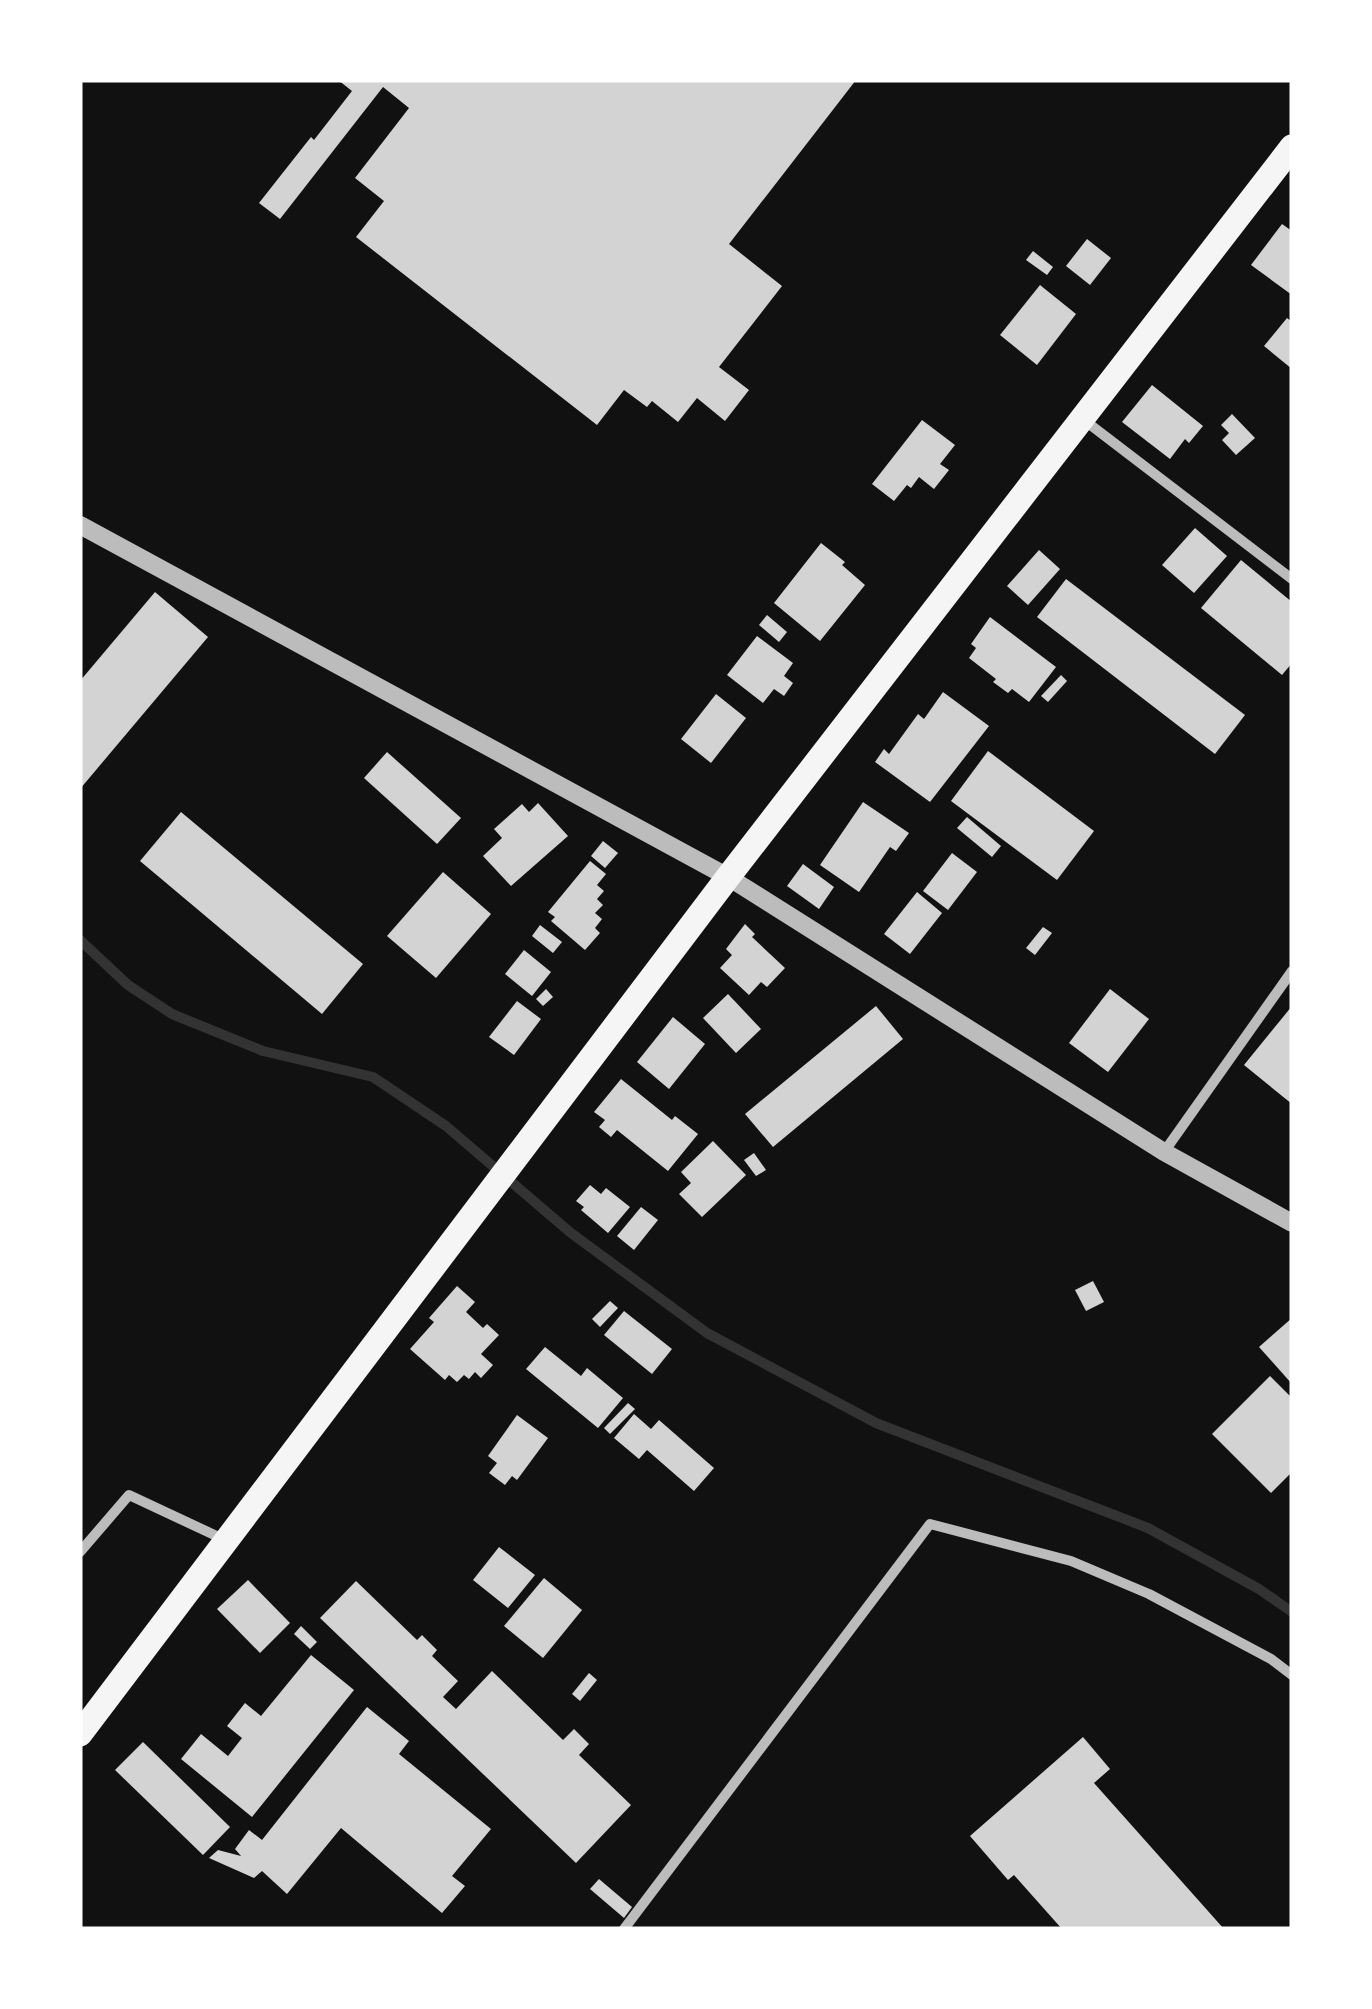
<svg xmlns="http://www.w3.org/2000/svg" width="1372" height="2009" viewBox="0 0 1372 2009" font-family="Overpass,sans-serif">
<rect width="100%" height="100%" fill="#111"/>
<g fill="none" stroke-linecap="round" stroke-linejoin="round">
<!-- stream -->
<polyline stroke="#333" stroke-width="10" points="80,940 128,985 172,1014 263,1051 373,1077 446,1126 571,1233 707,1333 876,1423 1148,1528 1259,1589 1292,1612"/>
</g>
<!-- building -->
<g fill="#d3d3d3">
<polygon points="338,80 856,80 729,244 782,286 719,367 749,390 725,421 697,398 678,422 652,401 647,407 624,390 597,425 356,237 384,201 355,178 409,108 383,87 280,219 259,203 311,137 314,140 352,91"/>
<polygon points="1282,224 1292,231 1292,295 1251,265"/>
<polygon points="1087,239 1111,258 1090,285 1066,266"/>
<polygon points="1033,251 1053,267 1047,275 1026,260"/>
<polygon points="1040,285 1076,314 1037,365 1000,335"/>
<polygon points="1287,318 1292,322 1292,369 1264,346"/>
<polygon points="1152,385 1203,426 1189,443 1185,439 1170,459 1122,422"/>
<polygon points="1232,414 1255,438 1236,455 1222,440 1229,433 1221,425"/>
<polygon points="922,420 955,445 940,464 949,470 934,489 919,477 911,488 907,485 894,501 872,484"/>
<polygon points="1195,528 1227,556 1194,593 1162,565"/>
<polygon points="821,543 845,562 842,565 865,585 820,641 774,603"/>
<polygon points="1039,550 1060,569 1028,605 1007,586"/>
<polygon points="1241,560 1292,602 1292,663 1282,675 1201,608"/>
<polygon points="1066,579 1245,715 1215,754 1037,617"/>
<polygon points="155,592 208,637 80,789 80,681"/>
<polygon points="767,615 787,632 779,642 759,625"/>
<polygon points="990,617 1056,667 1029,702 1012,689 1008,693 993,682 996,679 969,658 976,648 971,644"/>
<polygon points="757,636 793,663 784,676 793,683 784,696 774,689 763,703 727,675"/>
<polygon points="1061,675 1067,681 1048,702 1041,696"/>
<polygon points="943,692 989,726 930,802 875,762 884,749 889,754 918,714 924,719"/>
<polygon points="716,694 746,718 711,763 681,739"/>
<polygon points="988,751 1094,831 1057,880 951,801"/>
<polygon points="387,752 461,818 437,844 364,778"/>
<polygon points="863,802 909,833 896,851 890,847 859,892 820,865"/>
<polygon points="538,803 568,836 511,886 483,856 502,838 494,829 522,804 529,812"/>
<polygon points="181,812 363,964 322,1014 140,861"/>
<polygon points="967,817 1001,846 992,857 957,828"/>
<polygon points="603,841 618,853 605,868 591,856"/>
<polygon points="952,853 977,872 948,910 923,891"/>
<polygon points="590,861 606,874 597,885 604,891 597,899 603,905 595,913 602,919 595,928 600,933 585,950 551,921 555,917 548,912"/>
<polygon points="803,864 834,887 819,909 787,886"/>
<polygon points="443,872 491,914 436,978 387,936"/>
<polygon points="917,892 942,913 910,954 884,934"/>
<polygon points="745,924 755,934 752,937 785,968 767,987 761,982 749,995 720,968 732,955 726,949"/>
<polygon points="540,925 562,942 553,953 532,936"/>
<polygon points="1043,927 1052,933 1035,955 1026,948"/>
<polygon points="524,950 551,972 532,996 505,974"/>
<polygon points="546,989 553,997 543,1006 536,999"/>
<polygon points="1110,989 1149,1019 1108,1072 1069,1043"/>
<polygon points="728,994 761,1029 736,1053 703,1018"/>
<polygon points="517,1001 541,1019 514,1055 489,1037"/>
<polygon points="876,1006 903,1039 773,1147 745,1114"/>
<polygon points="1292,1006 1292,1104 1244,1065"/>
<polygon points="673,1017 705,1044 669,1089 637,1062"/>
<polygon points="621,1079 672,1120 675,1116 698,1134 668,1171 617,1130 611,1137 599,1127 605,1120 594,1112"/>
<polygon points="713,1141 746,1175 702,1217 679,1194 691,1183 681,1172"/>
<polygon points="754,1153 766,1170 756,1176 744,1160"/>
<polygon points="590,1185 601,1194 606,1188 630,1207 608,1233 581,1210 584,1207 576,1201"/>
<polygon points="641,1207 658,1220 634,1250 617,1236"/>
<polygon points="1093,1281 1104,1302 1086,1311 1075,1290"/>
<polygon points="457,1286 475,1302 466,1312 483,1328 487,1324 499,1335 481,1354 493,1365 481,1378 475,1372 469,1379 464,1375 457,1382 449,1375 445,1380 410,1349 434,1322 429,1318"/>
<polygon points="610,1301 618,1308 600,1327 592,1319"/>
<polygon points="624,1311 672,1349 652,1374 604,1335"/>
<polygon points="1292,1318 1292,1384 1259,1347"/>
<polygon points="545,1347 581,1376 587,1368 623,1398 598,1428 526,1369"/>
<polygon points="1270,1376 1292,1398 1292,1472 1271,1493 1212,1434"/>
<polygon points="628,1403 635,1409 610,1434 604,1428"/>
<polygon points="634,1414 651,1429 659,1420 714,1468 694,1491 647,1450 639,1459 614,1438"/>
<polygon points="517,1415 548,1438 517,1480 512,1476 505,1485 489,1473 497,1463 488,1456"/>
<polygon points="499,1547 535,1575 508,1608 473,1580"/>
<polygon points="544,1578 582,1610 543,1658 504,1626"/>
<polygon points="248,1580 290,1623 260,1653 217,1609"/>
<polygon points="356,1581 417,1640 422,1635 437,1650 432,1656 458,1681 443,1697 456,1709 492,1671 563,1740 574,1729 589,1744 579,1755 631,1805 576,1863 320,1618"/>
<polygon points="301,1626 317,1642 310,1649 294,1634"/>
<polygon points="311,1655 354,1690 252,1817 181,1759 201,1734 228,1756 242,1738 227,1726 245,1703 261,1716"/>
<polygon points="589,1673 597,1680 580,1701 572,1694"/>
<polygon points="367,1707 409,1741 399,1754 491,1829 452,1876 465,1886 442,1913 341,1828 287,1894 262,1871 254,1878 209,1858 218,1850 241,1856 235,1849 249,1830 262,1840"/>
<polygon points="1083,1737 1110,1769 1094,1783 1224,1929 1062,1929 1014,1875 1008,1880 970,1836"/>
<polygon points="143,1742 230,1827 203,1855 115,1770"/>
<polygon points="599,1879 632,1907 624,1918 590,1889"/>
</g>
<g fill="none" stroke-linecap="round" stroke-linejoin="round">
<!-- minor -->
<g stroke="#bcbcbc" stroke-width="10">
<polyline points="1084,420 1292,579"/>
<polyline points="1164,1152 1292,971"/>
<polyline points="80,1552 129,1495 223,1539"/>
<polyline points="624,1929 930,1524 1071,1561 1149,1594 1271,1659 1292,1675"/>
</g>
<!-- tertiary -->
<polyline stroke="#bcbcbc" stroke-width="18" points="80,525 728,877 1164,1152 1292,1223"/>
<!-- primary -->
<polyline stroke="#f5f5f5" stroke-width="25" points="80,1734 728,877 1292,147"/>
</g>
<!-- border -->
<rect width="1372" height="2009" fill="none" stroke="#ffffff" stroke-width="165"/>
</svg>
